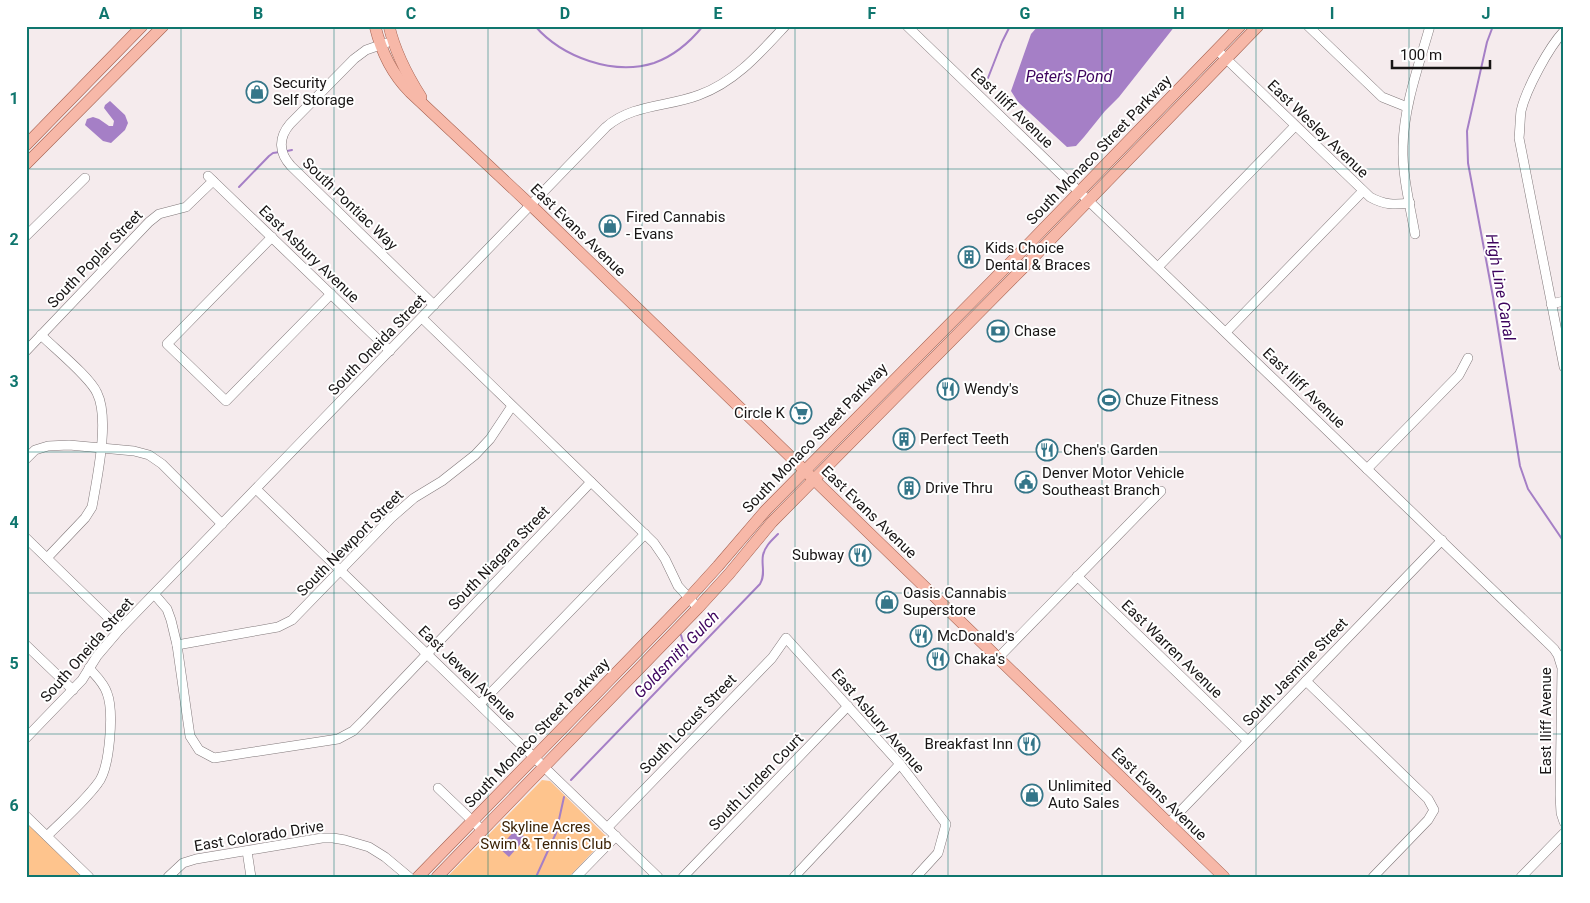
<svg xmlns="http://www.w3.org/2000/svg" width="1590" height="903" viewBox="0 0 1590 903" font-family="Roboto,sans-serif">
<rect width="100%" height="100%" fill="#f5ebed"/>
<!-- green -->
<g fill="#fec48d">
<polygon points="542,780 550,781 606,836 605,839 569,877 447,877"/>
<polygon points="26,822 82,877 26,877"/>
</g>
<!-- water -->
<g fill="#a57fc6">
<polygon points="1038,26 1175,26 1119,97 1105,111 1084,137 1076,146 1067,147 1018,102 1011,91 1031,34"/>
<polygon points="110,101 125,115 128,123 125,130 111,143 103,141 85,125 87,119 93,117 99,119 109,126 113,126 114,121 104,108 105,105"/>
<polygon points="516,829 526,838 509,857 499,848"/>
</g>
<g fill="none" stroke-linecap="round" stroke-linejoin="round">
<!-- stream -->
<g stroke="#a57fc6" stroke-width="2">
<path d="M535 26C562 57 613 76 654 63 674 56 690 42 703 26"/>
<polyline points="1493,26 1487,42 1467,131 1468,163 1493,297 1520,466 1528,489 1564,542"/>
<polyline points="988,78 1002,42 1010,26"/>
<polyline points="287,151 292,150"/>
<polyline points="239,187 269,156 273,153 280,152"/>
<polyline points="681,635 688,659"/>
<path d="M571 780 760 584C766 574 761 565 763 555 765 546 772 540 778 534"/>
<polyline points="536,877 556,833 564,797"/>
</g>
<!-- minor casing -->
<g stroke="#81787a" stroke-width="10">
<g id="minor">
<polyline points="907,26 1554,649 1558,655 1562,668 1560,795 1561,813 1564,822"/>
<polyline points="1308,26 1382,97 1407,107"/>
<path d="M1564 31C1549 47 1526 89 1521 111 1520 119 1520 129 1519 138L1564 367"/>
<path d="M386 43 366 50 354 59 290 124C278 138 279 153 291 166L434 305"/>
<path d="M1217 50 1370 197C1384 205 1395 205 1410 203"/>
<polyline points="208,176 390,351"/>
<path d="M1415 234C1410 205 1402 175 1403 146 1404 105 1419 65 1430 26"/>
<polyline points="26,236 85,178"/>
<polyline points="272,237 167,344 226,401 331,294"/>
<polyline points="1158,267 1295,126"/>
<polyline points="1551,304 1564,301"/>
<polyline points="422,318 654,543 665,559 678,586 698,608"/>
<polyline points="1226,332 1363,191"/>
<path d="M41 335C55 349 90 377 97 393 110 419 97 478 92 507L85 518 47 558"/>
<polyline points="26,351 149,222 159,214 186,207 213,181"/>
<polyline points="26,459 35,450 48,446 69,445 134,451 149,455 162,464 222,524"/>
<polyline points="1367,469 1459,375 1468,358"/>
<polyline points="256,489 658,877"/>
<polyline points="26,538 120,629"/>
<polyline points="1077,576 1248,741"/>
<polyline points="155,595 167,609 171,620 177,645 190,736 199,750 214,758 338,739 353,731 363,721 591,482"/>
<polyline points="26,645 73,690"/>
<polyline points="177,645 278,627 292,620 391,518 414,498 442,481 475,455 490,439 512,406"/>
<polyline points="997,659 1161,491"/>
<polyline points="1306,681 1428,799 1434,810 1428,820 1373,877"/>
<polyline points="480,704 645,534"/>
<path d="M26 738 82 680 97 656 120 629 606 127C632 104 668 107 699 95 735 82 760 53 785 26"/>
<polyline points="438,788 482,830"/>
<polyline points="26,816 89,877"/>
<polyline points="1168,824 1442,540"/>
<polyline points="607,828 772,658 786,638 900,764 946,824 938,853 916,877"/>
<path d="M47 836C64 819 84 802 98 783 110 768 114 711 107 693 104 683 95 675 89 668"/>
<polyline points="247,851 251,877"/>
<polyline points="168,877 183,863 196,859 322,838 333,838 345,840 369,847 385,857 409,877"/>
<polyline points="576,877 616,836"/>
<polyline points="683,877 848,706"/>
<polyline points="794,877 900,764"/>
<polyline points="1521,877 1564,833"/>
</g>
</g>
<!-- major casing -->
<g stroke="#a5604f" stroke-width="12">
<g id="major">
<path d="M375 26C381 51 392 74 410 92L538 212 1224 877"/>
<path d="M389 26C395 52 407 75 421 97"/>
<polyline points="26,145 142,26"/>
<polyline points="26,164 163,26"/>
<polyline points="418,877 688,599 718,566 766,510 1017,256 1240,26"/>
<polyline points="437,877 698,608 729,574 772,522 1022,269 1258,26"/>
</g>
</g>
<!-- minor -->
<use href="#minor" stroke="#fff" stroke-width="9"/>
<!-- major -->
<use href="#major" stroke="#f7b8a8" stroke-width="11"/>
</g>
<!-- grid -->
<path fill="none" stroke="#0f766e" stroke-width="1" stroke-opacity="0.55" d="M181 26V877M334 26V877M488 26V877M642 26V877M795 26V877M948 26V877M1102 26V877M1256 26V877M1409 26V877M26 169H1564M26 310H1564M26 452H1564M26 593H1564M26 734H1564"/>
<!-- icons -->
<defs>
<g id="shop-ring" transform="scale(1.125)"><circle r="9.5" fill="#fff" stroke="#357689" stroke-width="1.5"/><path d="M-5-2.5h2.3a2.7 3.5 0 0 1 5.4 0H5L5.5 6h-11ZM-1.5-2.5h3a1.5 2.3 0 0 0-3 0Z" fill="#357689"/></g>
<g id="building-ring" transform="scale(1.125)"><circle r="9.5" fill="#fff" stroke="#357689" stroke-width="1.5"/><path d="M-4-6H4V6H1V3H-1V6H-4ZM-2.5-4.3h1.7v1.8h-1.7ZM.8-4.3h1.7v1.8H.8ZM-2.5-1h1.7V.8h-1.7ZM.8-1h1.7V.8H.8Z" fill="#357689"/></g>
<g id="bank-ring" transform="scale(1.125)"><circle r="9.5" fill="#fff" stroke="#357689" stroke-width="1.5"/><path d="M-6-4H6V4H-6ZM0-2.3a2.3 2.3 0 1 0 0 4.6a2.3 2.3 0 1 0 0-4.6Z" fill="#357689"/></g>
<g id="restaurant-ring" transform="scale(1.125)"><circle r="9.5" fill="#fff" stroke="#357689" stroke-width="1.5"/><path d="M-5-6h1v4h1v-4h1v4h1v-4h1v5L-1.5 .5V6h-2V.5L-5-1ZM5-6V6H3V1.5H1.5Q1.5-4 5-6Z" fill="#357689"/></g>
<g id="stadium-ring" transform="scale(1.125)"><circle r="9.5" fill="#fff" stroke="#357689" stroke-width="1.5"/><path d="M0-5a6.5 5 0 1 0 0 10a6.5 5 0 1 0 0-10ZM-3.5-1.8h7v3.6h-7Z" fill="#357689"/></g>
<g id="supermarket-ring" transform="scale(1.125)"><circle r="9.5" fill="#fff" stroke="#357689" stroke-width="1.5"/><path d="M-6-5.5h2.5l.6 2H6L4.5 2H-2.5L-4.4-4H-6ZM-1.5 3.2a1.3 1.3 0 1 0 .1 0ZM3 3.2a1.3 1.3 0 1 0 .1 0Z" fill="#357689"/></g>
<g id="civic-ring" transform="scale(1.125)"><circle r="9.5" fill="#fff" stroke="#357689" stroke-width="1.5"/><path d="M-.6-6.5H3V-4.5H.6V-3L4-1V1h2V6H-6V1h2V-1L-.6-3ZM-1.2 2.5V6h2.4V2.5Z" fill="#357689"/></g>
</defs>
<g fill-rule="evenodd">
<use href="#shop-ring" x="257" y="92"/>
<use href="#shop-ring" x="610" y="226"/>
<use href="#building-ring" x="969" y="257"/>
<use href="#bank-ring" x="998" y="331"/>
<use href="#restaurant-ring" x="948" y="389"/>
<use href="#stadium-ring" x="1109" y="400"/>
<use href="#supermarket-ring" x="801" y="413"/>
<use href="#building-ring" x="904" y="439"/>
<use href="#restaurant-ring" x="1047" y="450"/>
<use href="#civic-ring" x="1026" y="482"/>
<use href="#building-ring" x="909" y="488"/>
<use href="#restaurant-ring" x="860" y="555"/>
<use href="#shop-ring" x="887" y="602"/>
<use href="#restaurant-ring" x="921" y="636"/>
<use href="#restaurant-ring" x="938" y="659"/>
<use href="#restaurant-ring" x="1029" y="744"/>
<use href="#shop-ring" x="1032" y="795"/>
</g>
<g text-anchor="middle" stroke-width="4" stroke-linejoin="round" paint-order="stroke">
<!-- poi labels -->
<g font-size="15" fill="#181515" stroke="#fff" text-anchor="start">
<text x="273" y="88">Security<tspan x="273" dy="17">Self Storage</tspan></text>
<text x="626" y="222">Fired Cannabis<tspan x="626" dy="17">- Evans</tspan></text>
<text x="985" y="253">Kids Choice<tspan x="985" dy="17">Dental &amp; Braces</tspan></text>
<text x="1014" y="336">Chase</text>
<text x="964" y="394">Wendy's</text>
<text x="1125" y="405">Chuze Fitness</text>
<text x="785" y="418" text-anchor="end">Circle K</text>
<text x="920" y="444">Perfect Teeth</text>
<text x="1063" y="455">Chen's Garden</text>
<text x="1042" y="478">Denver Motor Vehicle<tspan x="1042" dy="17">Southeast Branch</tspan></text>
<text x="925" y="493">Drive Thru</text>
<text x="844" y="560" text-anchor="end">Subway</text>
<text x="903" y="598">Oasis Cannabis<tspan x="903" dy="17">Superstore</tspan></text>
<text x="937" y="641">McDonald's</text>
<text x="954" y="664">Chaka's</text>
<text x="1013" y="749" text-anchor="end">Breakfast Inn</text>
<text x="1048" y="791">Unlimited<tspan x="1048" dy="17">Auto Sales</tspan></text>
</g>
<!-- street labels -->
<g font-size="15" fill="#181515" stroke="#fff">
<text transform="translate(1012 108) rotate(44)" y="5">East Iliff Avenue</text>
<text transform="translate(1318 129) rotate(44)" y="5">East Wesley Avenue</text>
<text transform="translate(1099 150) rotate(-46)" y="5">South Monaco Street Parkway</text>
<text transform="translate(350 204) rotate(44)" y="5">South Pontiac Way</text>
<text transform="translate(578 230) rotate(44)" y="5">East Evans Avenue</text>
<text transform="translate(309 254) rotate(44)" y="5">East Asbury Avenue</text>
<text transform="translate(95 259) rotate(-46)" y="5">South Poplar Street</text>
<text transform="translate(377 345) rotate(-46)" y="5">South Oneida Street</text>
<text transform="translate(1304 388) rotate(44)" y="5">East Iliff Avenue</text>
<text transform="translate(815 438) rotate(-46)" y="5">South Monaco Street Parkway</text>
<text transform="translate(869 512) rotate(44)" y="5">East Evans Avenue</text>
<text transform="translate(350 543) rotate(-45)" y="5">South Newport Street</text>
<text transform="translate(499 558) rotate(-46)" y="5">South Niagara Street</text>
<text transform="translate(1172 649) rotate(44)" y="5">East Warren Avenue</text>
<text transform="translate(87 650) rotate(-49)" y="5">South Oneida Street</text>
<text transform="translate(1295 672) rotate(-46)" y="5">South Jasmine Street</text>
<text transform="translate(467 673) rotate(44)" y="5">East Jewell Avenue</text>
<text transform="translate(878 721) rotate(49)" y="5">East Asbury Avenue</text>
<text transform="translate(1546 721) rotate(-90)" y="5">East Iliff Avenue</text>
<text transform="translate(688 724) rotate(-46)" y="5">South Locust Street</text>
<text transform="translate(537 733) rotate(-46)" y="5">South Monaco Street Parkway</text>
<text transform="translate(756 782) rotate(-46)" y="5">South Linden Court</text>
<text transform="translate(1159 794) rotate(44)" y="5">East Evans Avenue</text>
<text transform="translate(259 836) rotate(-9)" y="5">East Colorado Drive</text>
</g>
<!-- park labels -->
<g font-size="15" fill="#3d2407" stroke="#fff">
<text x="546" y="832">Skyline Acres<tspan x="546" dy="17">Swim &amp; Tennis Club</tspan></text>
</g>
<!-- water labels -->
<g font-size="16" font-style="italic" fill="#3d035d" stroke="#fff">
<text x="1069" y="82">Peter's Pond</text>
<text transform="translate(1501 287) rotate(80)" y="6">High Line Canal</text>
<text transform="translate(676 654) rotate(-46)" y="6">Goldsmith Gulch</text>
</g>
</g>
<!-- border -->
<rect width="1590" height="903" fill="none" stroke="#ffffff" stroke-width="55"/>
<!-- scale -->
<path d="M1392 60v8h98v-8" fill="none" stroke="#181515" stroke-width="2.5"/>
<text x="1400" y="60" font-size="15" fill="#181515" stroke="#ffffff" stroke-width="4" paint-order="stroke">100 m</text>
<rect x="28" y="28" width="1534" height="848" fill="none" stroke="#0f766e" stroke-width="2"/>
<g font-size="16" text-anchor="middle" font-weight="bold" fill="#0f766e">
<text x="104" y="19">A</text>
<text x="258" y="19">B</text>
<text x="411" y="19">C</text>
<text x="565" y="19">D</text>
<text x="718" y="19">E</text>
<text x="872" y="19">F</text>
<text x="1025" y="19">G</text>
<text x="1179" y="19">H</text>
<text x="1332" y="19">I</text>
<text x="1486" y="19">J</text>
<text x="14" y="104">1</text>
<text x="14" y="245">2</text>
<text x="14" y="387">3</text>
<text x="14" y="528">4</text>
<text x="14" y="669">5</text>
<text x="14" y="811">6</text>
</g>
</svg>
